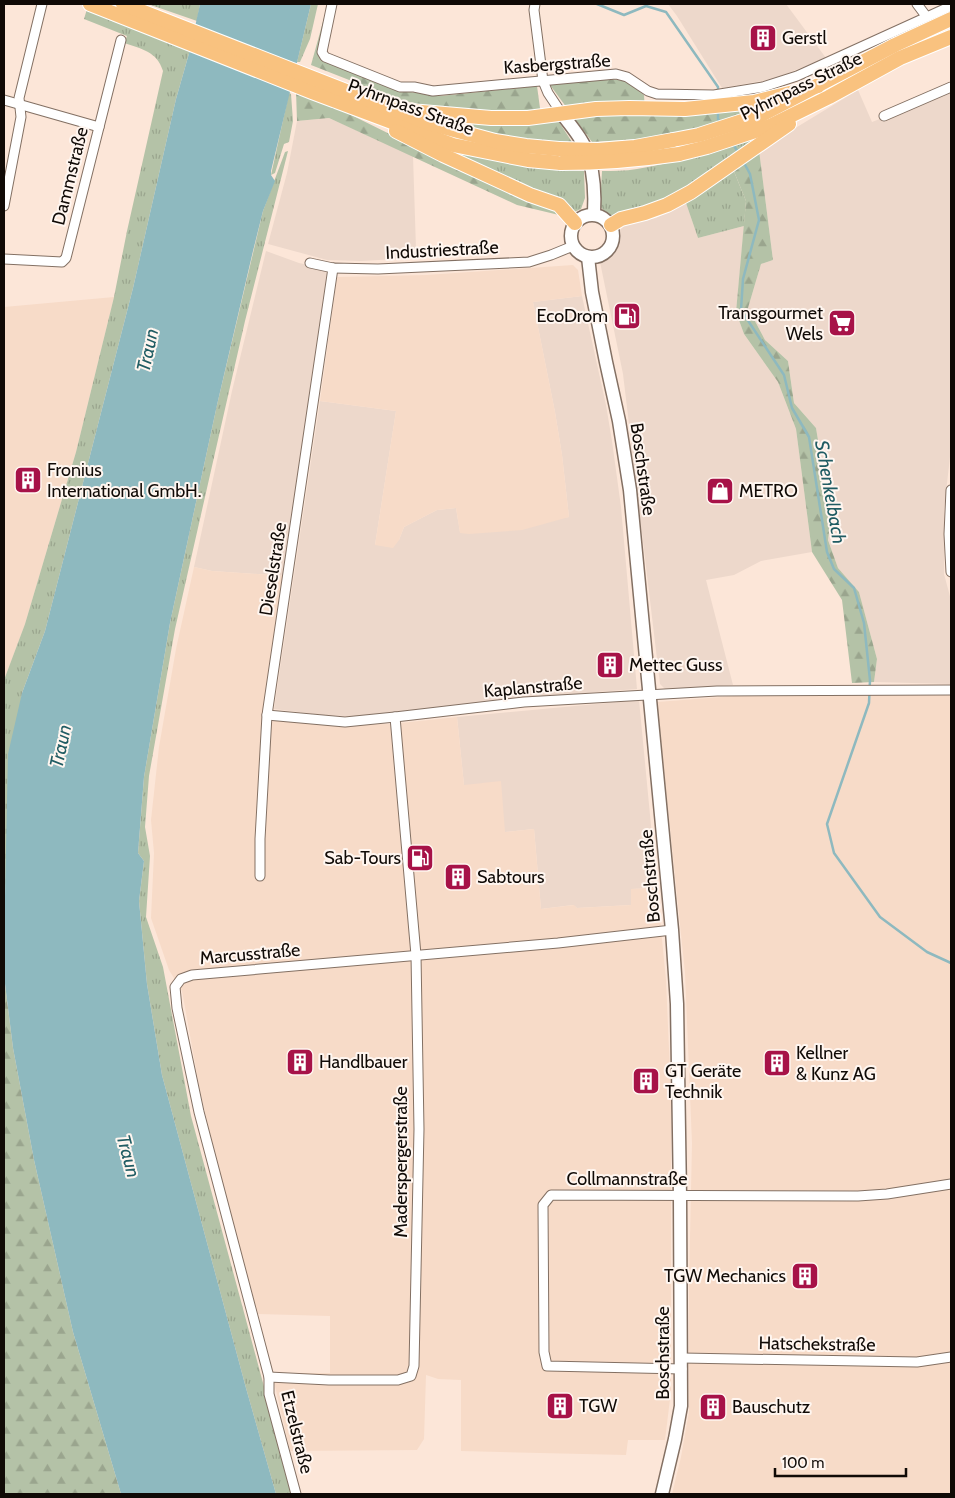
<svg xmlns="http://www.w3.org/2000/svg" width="955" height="1498" viewBox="0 0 955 1498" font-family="Cabin,sans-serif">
<defs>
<pattern id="grass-tufts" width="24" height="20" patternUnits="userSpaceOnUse" patternTransform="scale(1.25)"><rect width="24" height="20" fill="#b4c2a7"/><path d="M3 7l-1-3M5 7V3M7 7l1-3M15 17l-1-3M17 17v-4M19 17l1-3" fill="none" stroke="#9aa58e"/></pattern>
<pattern id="forest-firs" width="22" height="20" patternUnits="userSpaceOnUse" patternTransform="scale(1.25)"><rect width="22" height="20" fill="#b4c2a7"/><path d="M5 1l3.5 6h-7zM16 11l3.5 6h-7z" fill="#9aa58e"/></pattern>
</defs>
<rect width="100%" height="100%" fill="#fce6d8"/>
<!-- commercial -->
<g fill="#edd8cb">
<polygon points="668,4 786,4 826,58 773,79 722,88 677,16"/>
<polygon points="858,90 872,122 951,91 951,448 944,510 944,574 951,600 951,684 874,682 877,659 859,592 838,568 828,540 831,518 816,428 794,403 788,361 765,340 748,308 761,264 773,260 759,150"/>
<polygon points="329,118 413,156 416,249 415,258 361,261 327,260 268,244 287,173 297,121"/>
<polygon points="686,203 698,238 744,226 736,312 744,334 778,382 796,429 812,552 761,561 734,575 706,580 733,685 666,690 660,684 623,374 600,262 614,248 620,230 627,223 656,218"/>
<polygon points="266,251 299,263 331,270 286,576 212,571 194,567 232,391"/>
<polygon points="582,296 606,405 612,441 621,507 637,689 597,692 366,717 323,715 274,709 320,401 396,411 375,545 399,540 404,527 437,510 456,508 460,532 569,517 562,455 555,412 533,302"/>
<polygon points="639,700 657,888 631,889 631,905 577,908 573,905 541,909 534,829 505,832 464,785 457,717"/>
</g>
<!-- built -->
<g fill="#f7dbc8">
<polygon points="573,265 578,270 582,296 533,302 555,412 562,455 569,517 522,530 469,534 460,533 456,508 437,510 404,527 399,540 393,548 375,545 396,411 320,401 337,277 426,275"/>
<polygon points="114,297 76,452 25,624 4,680 4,307"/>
<polygon points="194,567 212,571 286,576 264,703 263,718 332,725 391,724 457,717 464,785 501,781 505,832 534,829 541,909 574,905 577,908 631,905 631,889 657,888 666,980 671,1095 671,1391 665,1440 628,1440 626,1455 461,1451 461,1380 438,1379 426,1375 424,1439 417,1450 290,1451 272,1373 330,1373 330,1316 258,1314 222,1184 200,1091 182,991 169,970 151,918 154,853 151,820 159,747 176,649"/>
<polygon points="801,691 849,695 951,694 951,1494 672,1494 681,1457 689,1412 689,1285 692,1143 685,973 657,702"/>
</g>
<!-- grass -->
<g fill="url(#grass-tufts)">
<polygon points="148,4 200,4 197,21"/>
<polygon points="311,4 318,4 310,39 300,62 297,62"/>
<path d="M87 9 190 50 176 99 133 288 45 631 22 693 5 896 4 900V680L25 624 76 452 114 297 127 231 163 71C157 51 141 49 124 43L127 36 84 19Z"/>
<polygon points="289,93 291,94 293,121 289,142 284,144 275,173 271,175"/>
<path d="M764 134 671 199 612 221 600 206 602 171C613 171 625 171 637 169 681 162 722 148 764 134Z"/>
<path d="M425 140C479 161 527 168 584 171L585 198 581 209 572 213Z"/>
<polygon points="288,151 245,321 175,629 149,776 145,827 150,856 146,917 163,967 191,1116 293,1494 276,1494 246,1388 162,1075 147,984 139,901 144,861 138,853 144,777 170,623 217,405 263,211 285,152"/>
<polygon points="733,169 746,201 744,226 698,238 686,203"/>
</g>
<!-- forest -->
<g fill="url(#forest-firs)">
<polygon points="333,13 324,55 403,91 440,96 537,86 542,123 559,122 572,142 521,140 466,129 438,119 440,109 400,100 311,65 324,18"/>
<polygon points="610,79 627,81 644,95 645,112 768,107 686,132 642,139 592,142 550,85"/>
<polygon points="296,91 333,106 418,148 550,207 559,215 517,205 329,118 297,121"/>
<polygon points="759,150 773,260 761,264 748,308 765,340 788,361 794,403 816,428 831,518 828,540 838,568 859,592 877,659 874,682 852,683 842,600 812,552 796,429 778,382 744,334 736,312 746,201 733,169"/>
<polygon points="4,976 13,1048 34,1160 73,1332 121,1494 4,1494"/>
</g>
<!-- water -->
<polygon fill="#8eb9bf" points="200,4 311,4 271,171 271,175 275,181 263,211 253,251 217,405 170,623 144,777 138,853 144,861 139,901 147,984 162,1075 246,1388 276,1494 121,1494 73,1332 34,1160 13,1048 4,976 4,900 5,896 8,754 22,693 45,631 133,288 176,99 190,50"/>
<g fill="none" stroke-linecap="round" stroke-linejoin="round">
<!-- stream -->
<g stroke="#8eb9bf" stroke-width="2.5">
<polyline points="597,4 624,15 646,6 666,12 718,87 718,92"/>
<polyline points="718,110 718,119 721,124"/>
<polyline points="733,144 739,154"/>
<polyline points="743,161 750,174 759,220 743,279 741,310 784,375 792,408 809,437 827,552 834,569 854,588 864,623 870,680 869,703 827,824 834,853 880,917 927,952 951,963"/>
</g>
<!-- minor casing -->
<g stroke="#837063" stroke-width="11">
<g id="minor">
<polyline points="332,4 322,52 325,57 400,87 414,87 433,91 616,74 627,77 648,91 657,94 714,95 763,87 797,76 951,6"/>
<polyline points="535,4 534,10 543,81 548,93 562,114"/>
<polyline points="917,4 926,16"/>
<polyline points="4,100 99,127"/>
<polyline points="884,116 951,87"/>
<polyline points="4,206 21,117 19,98 42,4"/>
<polyline points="4,259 62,262 66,258 121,40"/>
<polyline points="310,263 333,268 378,269 529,262 551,255 573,246"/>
<polyline points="951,490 949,534 951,572"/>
<polyline points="267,715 345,722 395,717 524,702 717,691 951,690"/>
<polyline points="260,876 260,839 267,715 333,268"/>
<polyline points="682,1358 917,1362 951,1357"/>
<polyline points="682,1369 547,1366 544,1352 543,1205 551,1195 858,1196 887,1194 951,1184"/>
<polyline points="269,1377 329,1380 398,1380 411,1376 414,1366 419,1129 416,955 395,717"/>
<polyline points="296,1494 269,1394 269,1377 199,1112 177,1008 175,987 181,979 192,975 558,943 672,930"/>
</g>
</g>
<!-- secondary casing -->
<g stroke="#837063" stroke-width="15">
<g id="secondary">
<path d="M562 114C572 127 585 142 589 158 594 176 595 196 594 214"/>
<circle cx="592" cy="236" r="21"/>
<polyline points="588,257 592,292 606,362 619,421 630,490 672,930 677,1004 680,1196 681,1406 675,1439 662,1494"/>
</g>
</g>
<!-- primary casing -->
<g stroke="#fff" stroke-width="16">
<g id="primary">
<polyline points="90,4 312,92 453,145 528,160 561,163"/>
<polyline points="123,4 428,123 495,141 526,146 559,149"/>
<polyline points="410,111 491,118 528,118 596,109 629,108 685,109 754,102 818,86"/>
<polyline points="396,131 443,155 530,195 559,205 575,223"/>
<polyline points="673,140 699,135 761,115 895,45 951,19"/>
<polyline points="679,154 707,147 770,126 829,97 900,58 951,37"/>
<polyline points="611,225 621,219 645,213 667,205 691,192 789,124"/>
</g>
</g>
<!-- minor -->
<use href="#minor" stroke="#fff" stroke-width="9"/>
<!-- secondary -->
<use href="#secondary" stroke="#fff" stroke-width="12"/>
<!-- primary -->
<use href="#primary" stroke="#f9c27f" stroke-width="14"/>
<!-- primary-bridge casing -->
<g stroke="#fff" stroke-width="16" stroke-linecap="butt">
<g id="primary-bridge">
<polyline points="559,149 598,150 635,147 673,140"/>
<path d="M561 163C602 163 638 160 679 154"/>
</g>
</g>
<!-- primary-bridge -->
<use href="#primary-bridge" stroke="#f9c27f" stroke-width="14"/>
</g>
<!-- icons -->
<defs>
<g id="building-square" transform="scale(1.4375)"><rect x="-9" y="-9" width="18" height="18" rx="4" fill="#a71248" stroke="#fff6f0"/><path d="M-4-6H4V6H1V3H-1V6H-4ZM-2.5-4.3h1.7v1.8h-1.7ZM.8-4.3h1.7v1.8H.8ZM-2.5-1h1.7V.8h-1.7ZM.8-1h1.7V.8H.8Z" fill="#fff"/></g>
<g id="fuel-square" transform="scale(1.4375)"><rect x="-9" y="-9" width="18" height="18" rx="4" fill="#a71248" stroke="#fff6f0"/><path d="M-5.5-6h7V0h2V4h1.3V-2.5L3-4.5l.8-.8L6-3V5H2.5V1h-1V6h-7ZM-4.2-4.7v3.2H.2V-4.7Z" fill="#fff"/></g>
<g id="supermarket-square" transform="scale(1.4375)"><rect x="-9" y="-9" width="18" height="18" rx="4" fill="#a71248" stroke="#fff6f0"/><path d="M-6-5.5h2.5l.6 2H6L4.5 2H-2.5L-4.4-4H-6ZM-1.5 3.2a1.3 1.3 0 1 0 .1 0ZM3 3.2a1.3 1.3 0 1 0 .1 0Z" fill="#fff"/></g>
<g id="shop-square" transform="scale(1.4375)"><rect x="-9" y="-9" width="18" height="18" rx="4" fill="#a71248" stroke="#fff6f0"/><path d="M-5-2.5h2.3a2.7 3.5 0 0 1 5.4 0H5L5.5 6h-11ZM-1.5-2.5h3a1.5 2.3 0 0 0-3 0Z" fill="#fff"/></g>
</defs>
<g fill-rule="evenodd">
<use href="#building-square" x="763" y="38"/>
<use href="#fuel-square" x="627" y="316"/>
<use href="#supermarket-square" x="842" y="323"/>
<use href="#building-square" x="28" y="480"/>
<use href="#shop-square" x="720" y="491"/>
<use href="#building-square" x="610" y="665"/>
<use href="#fuel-square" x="420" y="858"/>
<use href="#building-square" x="458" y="877"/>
<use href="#building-square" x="300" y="1062"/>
<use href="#building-square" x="777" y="1063"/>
<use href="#building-square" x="646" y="1081"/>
<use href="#building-square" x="805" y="1276"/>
<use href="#building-square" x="560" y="1406"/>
<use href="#building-square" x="713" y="1407"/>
</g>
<g text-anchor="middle" stroke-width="4" stroke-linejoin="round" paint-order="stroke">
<!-- poi labels -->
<g font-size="18" fill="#100a06" stroke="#fff6f0" text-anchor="start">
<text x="782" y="44">Gerstl</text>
<text x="823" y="319" text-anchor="end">Transgourmet<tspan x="823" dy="21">Wels</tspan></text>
<text x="608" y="322" text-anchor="end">EcoDrom</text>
<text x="47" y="476">Fronius<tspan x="47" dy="21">International GmbH.</tspan></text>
<text x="739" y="497">METRO</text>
<text x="629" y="671">Mettec Guss</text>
<text x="401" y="864" text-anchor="end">Sab-Tours</text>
<text x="477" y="883">Sabtours</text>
<text x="796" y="1059">Kellner<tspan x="796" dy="21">&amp; Kunz AG</tspan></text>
<text x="319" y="1068">Handlbauer</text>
<text x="665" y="1077">GT Geräte<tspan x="665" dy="21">Technik</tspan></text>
<text x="786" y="1282" text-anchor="end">TGW Mechanics</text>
<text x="579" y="1412">TGW</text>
<text x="732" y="1413">Bauschutz</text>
</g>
<!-- street labels -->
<g font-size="18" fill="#100a06" stroke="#fff6f0">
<text transform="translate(557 64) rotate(-4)" y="6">Kasbergstraße</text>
<text transform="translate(801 86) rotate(-26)" y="6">Pyhrnpass Straße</text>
<text transform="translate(411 107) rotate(20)" y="6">Pyhrnpass Straße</text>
<text transform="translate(70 176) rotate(-76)" y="6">Dammstraße</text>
<text transform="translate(442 250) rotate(-3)" y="6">Industriestraße</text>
<text transform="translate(643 469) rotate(82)" y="6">Boschstraße</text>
<text transform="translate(273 569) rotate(-81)" y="6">Dieselstraße</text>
<text transform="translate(533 687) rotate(-5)" y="6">Kaplanstraße</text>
<text transform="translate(650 876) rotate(-95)" y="6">Boschstraße</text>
<text transform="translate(250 954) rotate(-5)" y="6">Marcusstraße</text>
<text transform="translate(401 1162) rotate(-90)" y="6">Maderspergerstraße</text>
<text x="627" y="1185">Collmannstraße</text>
<text transform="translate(817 1344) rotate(1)" y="6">Hatschekstraße</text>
<text transform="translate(663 1353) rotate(-90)" y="6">Boschstraße</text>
<text transform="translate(297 1432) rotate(76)" y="6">Etzelstraße</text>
</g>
<!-- water labels -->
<g font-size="19" font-style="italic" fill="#205c63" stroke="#fff6f0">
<text transform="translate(147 350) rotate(-78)" y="7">Traun</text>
<text transform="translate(831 492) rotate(80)" y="7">Schenkelbach</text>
<text transform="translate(60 746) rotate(-78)" y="7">Traun</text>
<text transform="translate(129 1156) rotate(75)" y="7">Traun</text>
</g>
</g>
<!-- border -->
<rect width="955" height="1498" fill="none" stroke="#100a06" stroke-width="10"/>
<!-- scale -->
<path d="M775 1468v8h131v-8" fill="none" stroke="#100a06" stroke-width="2.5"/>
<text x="782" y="1468" font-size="15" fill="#100a06" stroke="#fff6f0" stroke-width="4" paint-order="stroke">100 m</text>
</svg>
